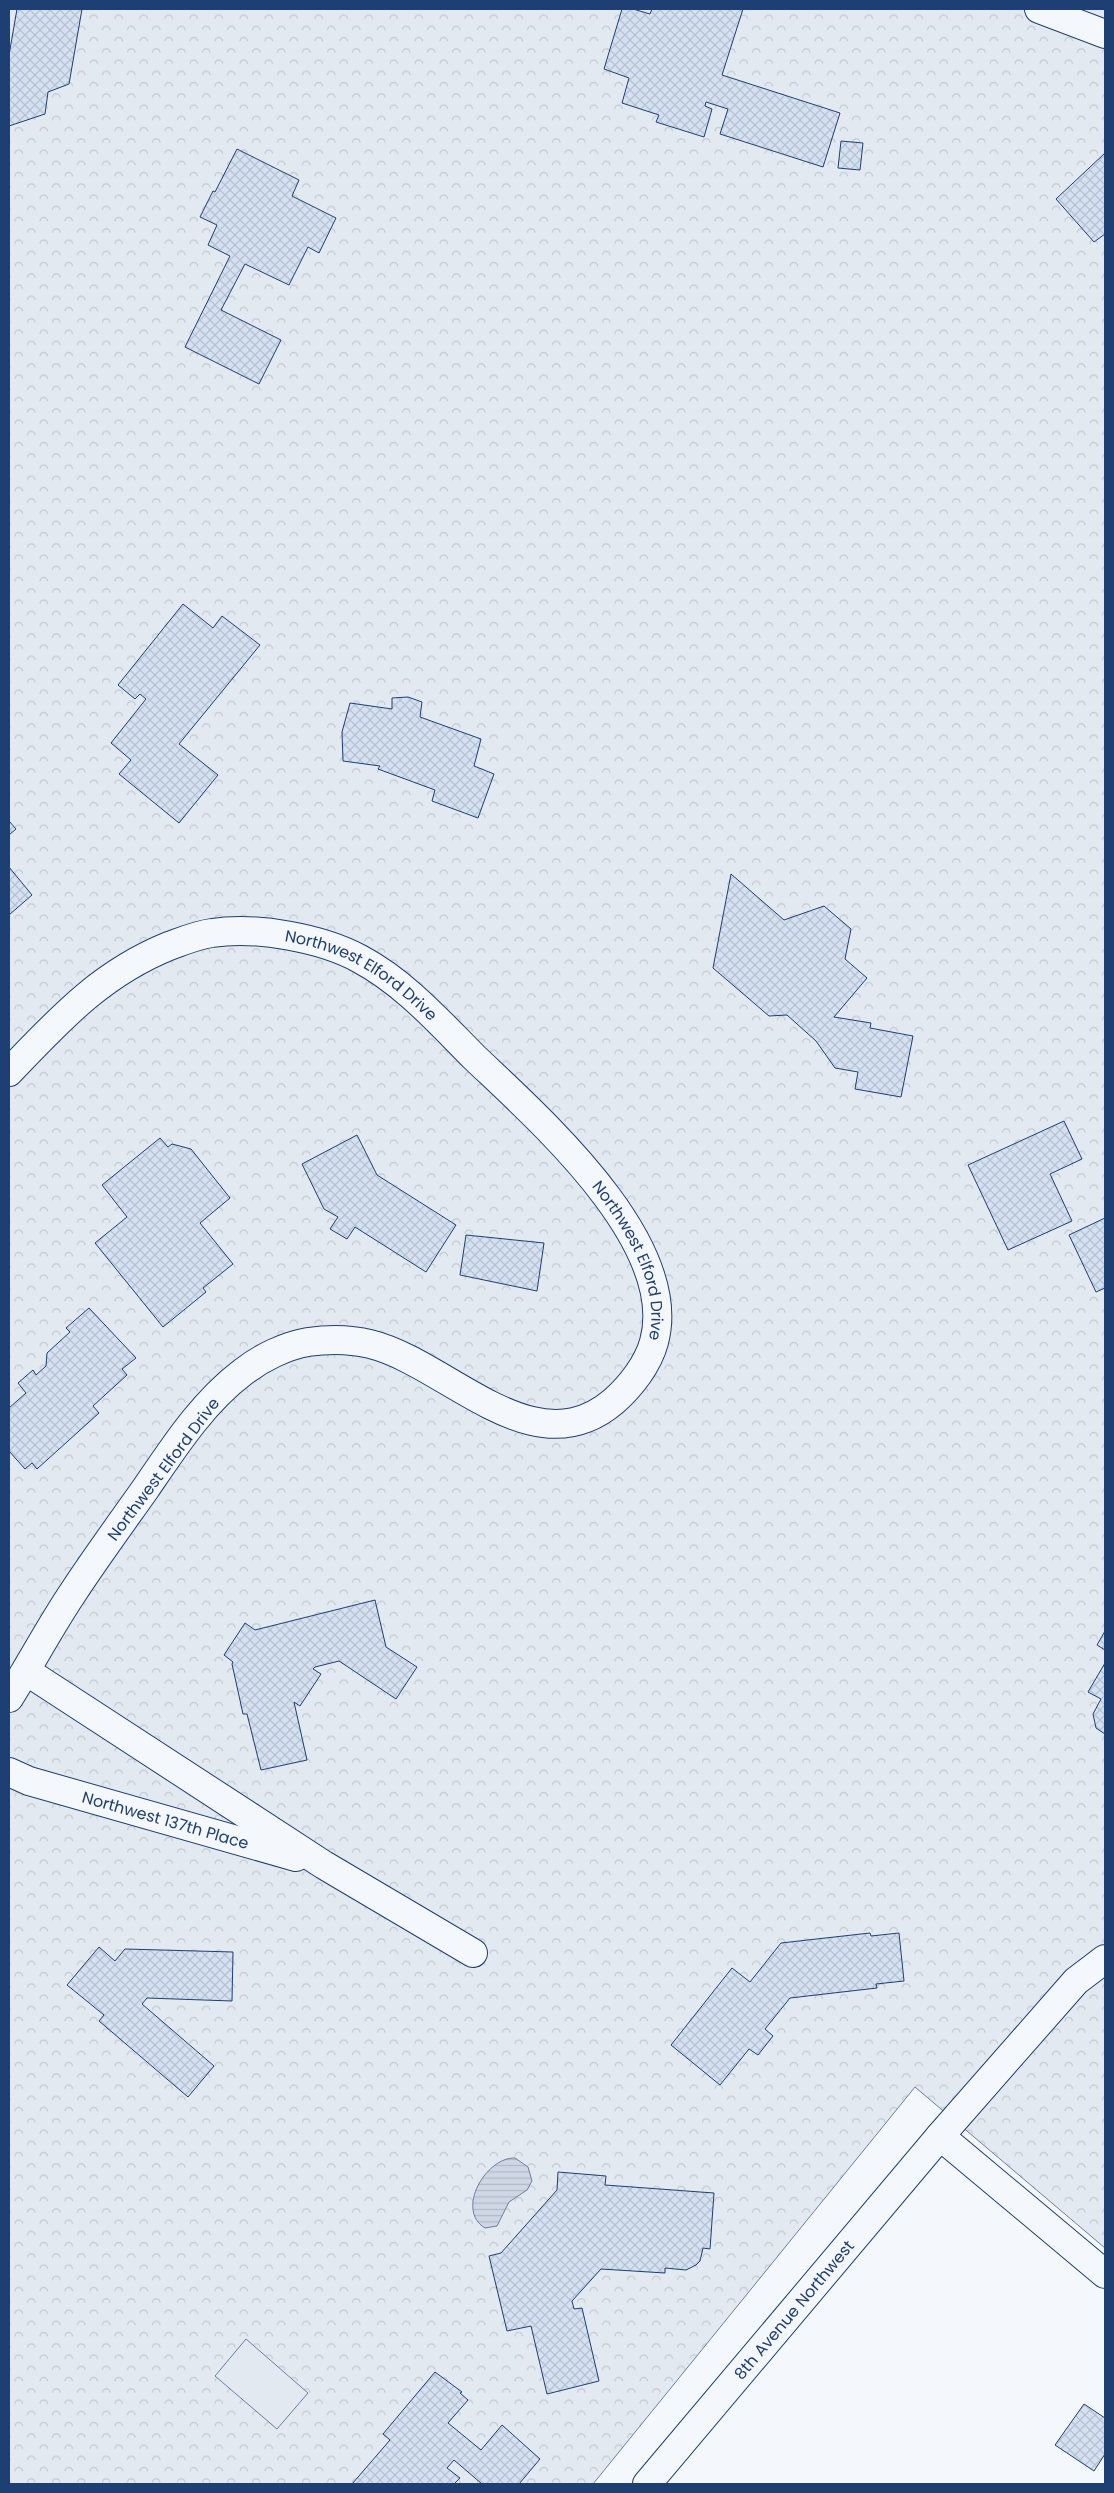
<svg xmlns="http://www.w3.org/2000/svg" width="1114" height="2493" viewBox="0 0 1114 2493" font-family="Poppins,sans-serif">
<defs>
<pattern id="forest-crowns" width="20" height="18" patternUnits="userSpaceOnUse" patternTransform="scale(1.25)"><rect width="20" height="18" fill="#e3e9f0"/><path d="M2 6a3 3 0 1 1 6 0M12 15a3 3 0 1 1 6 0" fill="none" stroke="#c2c9d1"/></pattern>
<pattern id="water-rules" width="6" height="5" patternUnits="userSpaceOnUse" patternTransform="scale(1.25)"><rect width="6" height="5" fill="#cfd7e4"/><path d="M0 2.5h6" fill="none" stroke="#b1bac7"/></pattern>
<pattern id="building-cross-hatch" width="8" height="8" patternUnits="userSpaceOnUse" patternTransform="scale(1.25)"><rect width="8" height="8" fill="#d5e0f0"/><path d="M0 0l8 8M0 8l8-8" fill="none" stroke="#b6c1d1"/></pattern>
</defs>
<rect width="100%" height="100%" fill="#f4f7fb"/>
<!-- forest -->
<polygon fill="url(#forest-crowns)" stroke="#687fa3" points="9,9 1105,9 1105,2248 915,2087 593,2484 9,2484"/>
<!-- pitch -->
<polygon fill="#e3e9f0" stroke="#687fa3" points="246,2339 308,2393 277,2429 215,2376"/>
<!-- water -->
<path fill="url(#water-rules)" stroke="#687fa3" d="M515 2158 528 2167 532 2181 527 2190 509 2202 497 2226 485 2228C455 2210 486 2157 515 2158Z"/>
<!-- building -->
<g fill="url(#building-cross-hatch)" stroke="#1d3f73">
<polygon points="17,9 82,9 69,84 48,92 45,114 9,126 9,55"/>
<polygon points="622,9 633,9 650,14 652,9 743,9 722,75 840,113 823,167 720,134 728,109 706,102 705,106 712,109 704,137 656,122 659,115 622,103 629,78 604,69"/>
<polygon points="841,141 863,143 860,170 838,168"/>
<polygon points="237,149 299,180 292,196 336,218 319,253 308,247 289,285 245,264 221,310 281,340 259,384 185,347 230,256 208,245 217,225 200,217 213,191 215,192"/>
<polygon points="1105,153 1105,234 1094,242 1056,199"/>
<polygon points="183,604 213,628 222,616 260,645 179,744 218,775 179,823 119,774 131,760 111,743 146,699 140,694 135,699 118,685"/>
<polygon points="408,697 422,702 420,717 481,739 474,766 494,774 478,818 432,801 435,790 378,769 380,766 343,761 342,732 350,703 392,709 392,698"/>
<polygon points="9,821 16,829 9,835"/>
<polygon points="9,867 32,895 9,915"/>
<polygon points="731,874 784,920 824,906 851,929 845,959 867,978 834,1017 871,1023 870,1028 913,1036 901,1097 855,1089 858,1072 835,1068 816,1041 787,1015 769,1016 713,968"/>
<polygon points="1064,1121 1082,1159 1050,1174 1072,1221 1008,1250 968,1165"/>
<polygon points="357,1135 377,1175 456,1225 426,1272 355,1227 347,1239 330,1229 338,1217 324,1209 302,1164"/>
<polygon points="160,1138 168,1147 172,1144 191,1149 230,1198 200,1223 233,1264 203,1288 206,1292 163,1327 95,1243 127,1217 102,1185"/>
<polygon points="1105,1218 1105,1288 1096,1292 1069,1235"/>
<polygon points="466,1235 544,1243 537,1291 460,1275"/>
<polygon points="89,1308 136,1358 122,1369 127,1375 93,1406 99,1413 37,1469 32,1463 25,1469 9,1451 9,1408 26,1393 18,1383 33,1370 36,1375 46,1366 47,1353 70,1332 66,1328"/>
<polygon points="375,1600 386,1647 417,1667 396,1699 339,1661 315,1667 313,1669 321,1674 300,1706 294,1702 307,1760 261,1770 247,1714 243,1714 232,1664 233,1662 224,1655 245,1623 255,1630"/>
<polygon points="1105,1631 1105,1650 1097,1645"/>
<polygon points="1105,1663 1105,1734 1096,1728 1093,1714 1101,1699 1088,1692"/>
<polygon points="870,1933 871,1936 899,1933 904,1981 876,1984 877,1988 790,1998 765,2029 773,2036 758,2055 749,2049 720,2085 671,2045 732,1968 750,1982 781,1943"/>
<polygon points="99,1947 115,1961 125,1949 233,1952 232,2001 147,1998 142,2004 214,2066 188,2097 99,2021 104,2015 67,1985"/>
<polygon points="558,2172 606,2176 605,2185 714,2193 710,2249 703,2248 700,2261 696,2265 686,2270 665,2268 665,2273 601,2269 572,2301 574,2309 582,2308 599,2381 547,2394 531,2326 507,2331 489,2256 501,2253 557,2190"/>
<polygon points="435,2372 462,2392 460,2393 468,2400 448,2423 481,2450 502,2425 540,2459 519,2484 482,2484 454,2460 447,2468 460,2478 454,2484 352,2484 390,2440 383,2434"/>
<polygon points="1084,2404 1105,2418 1105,2454 1094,2471 1055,2445"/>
</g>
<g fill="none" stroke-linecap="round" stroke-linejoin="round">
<!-- minor casing -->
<g stroke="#1d3f73" stroke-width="30">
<g id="minor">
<polyline points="1039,9 1105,34"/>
<path id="s1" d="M9 1072C59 1020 100 974 169 946 183 941 197 935 212 933 255 926 322 938 360 959 405 983 440 1023 475 1058 539 1119 681 1243 654 1342 648 1364 631 1386 614 1401 534 1470 448 1363 370 1344 350 1339 328 1339 308 1342 285 1346 261 1358 243 1372 203 1402 174 1447 146 1488 122 1522 97 1556 74 1591 51 1625 31 1663 9 1698"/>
<polyline points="26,1671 324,1865 473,1953"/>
<path id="s2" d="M9 1772 29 1781 296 1857"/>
<polyline points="940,2136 1105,2274"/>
<path id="s3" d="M647 2484 940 2136 1076 1981 1105 1959"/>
</g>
</g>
<!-- minor -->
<use href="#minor" stroke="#f4f7fb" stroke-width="28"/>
</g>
<g text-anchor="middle" stroke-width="4" stroke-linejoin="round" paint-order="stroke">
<!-- street labels -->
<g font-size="16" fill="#1d3f73" stroke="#f4f7fb">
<text dy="6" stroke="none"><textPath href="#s1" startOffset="411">Northwest Elford Drive</textPath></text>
<text dy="6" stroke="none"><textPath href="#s1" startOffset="816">Northwest Elford Drive</textPath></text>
<text transform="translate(163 1469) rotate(-53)" y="6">Northwest Elford Drive</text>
<text dy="6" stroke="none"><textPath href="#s2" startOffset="164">Northwest 137th Place</textPath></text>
<text dy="6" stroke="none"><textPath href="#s3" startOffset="228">8th Avenue Northwest</textPath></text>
</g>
</g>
<!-- border -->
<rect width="1114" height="2493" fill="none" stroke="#1d3f73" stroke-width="20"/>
</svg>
